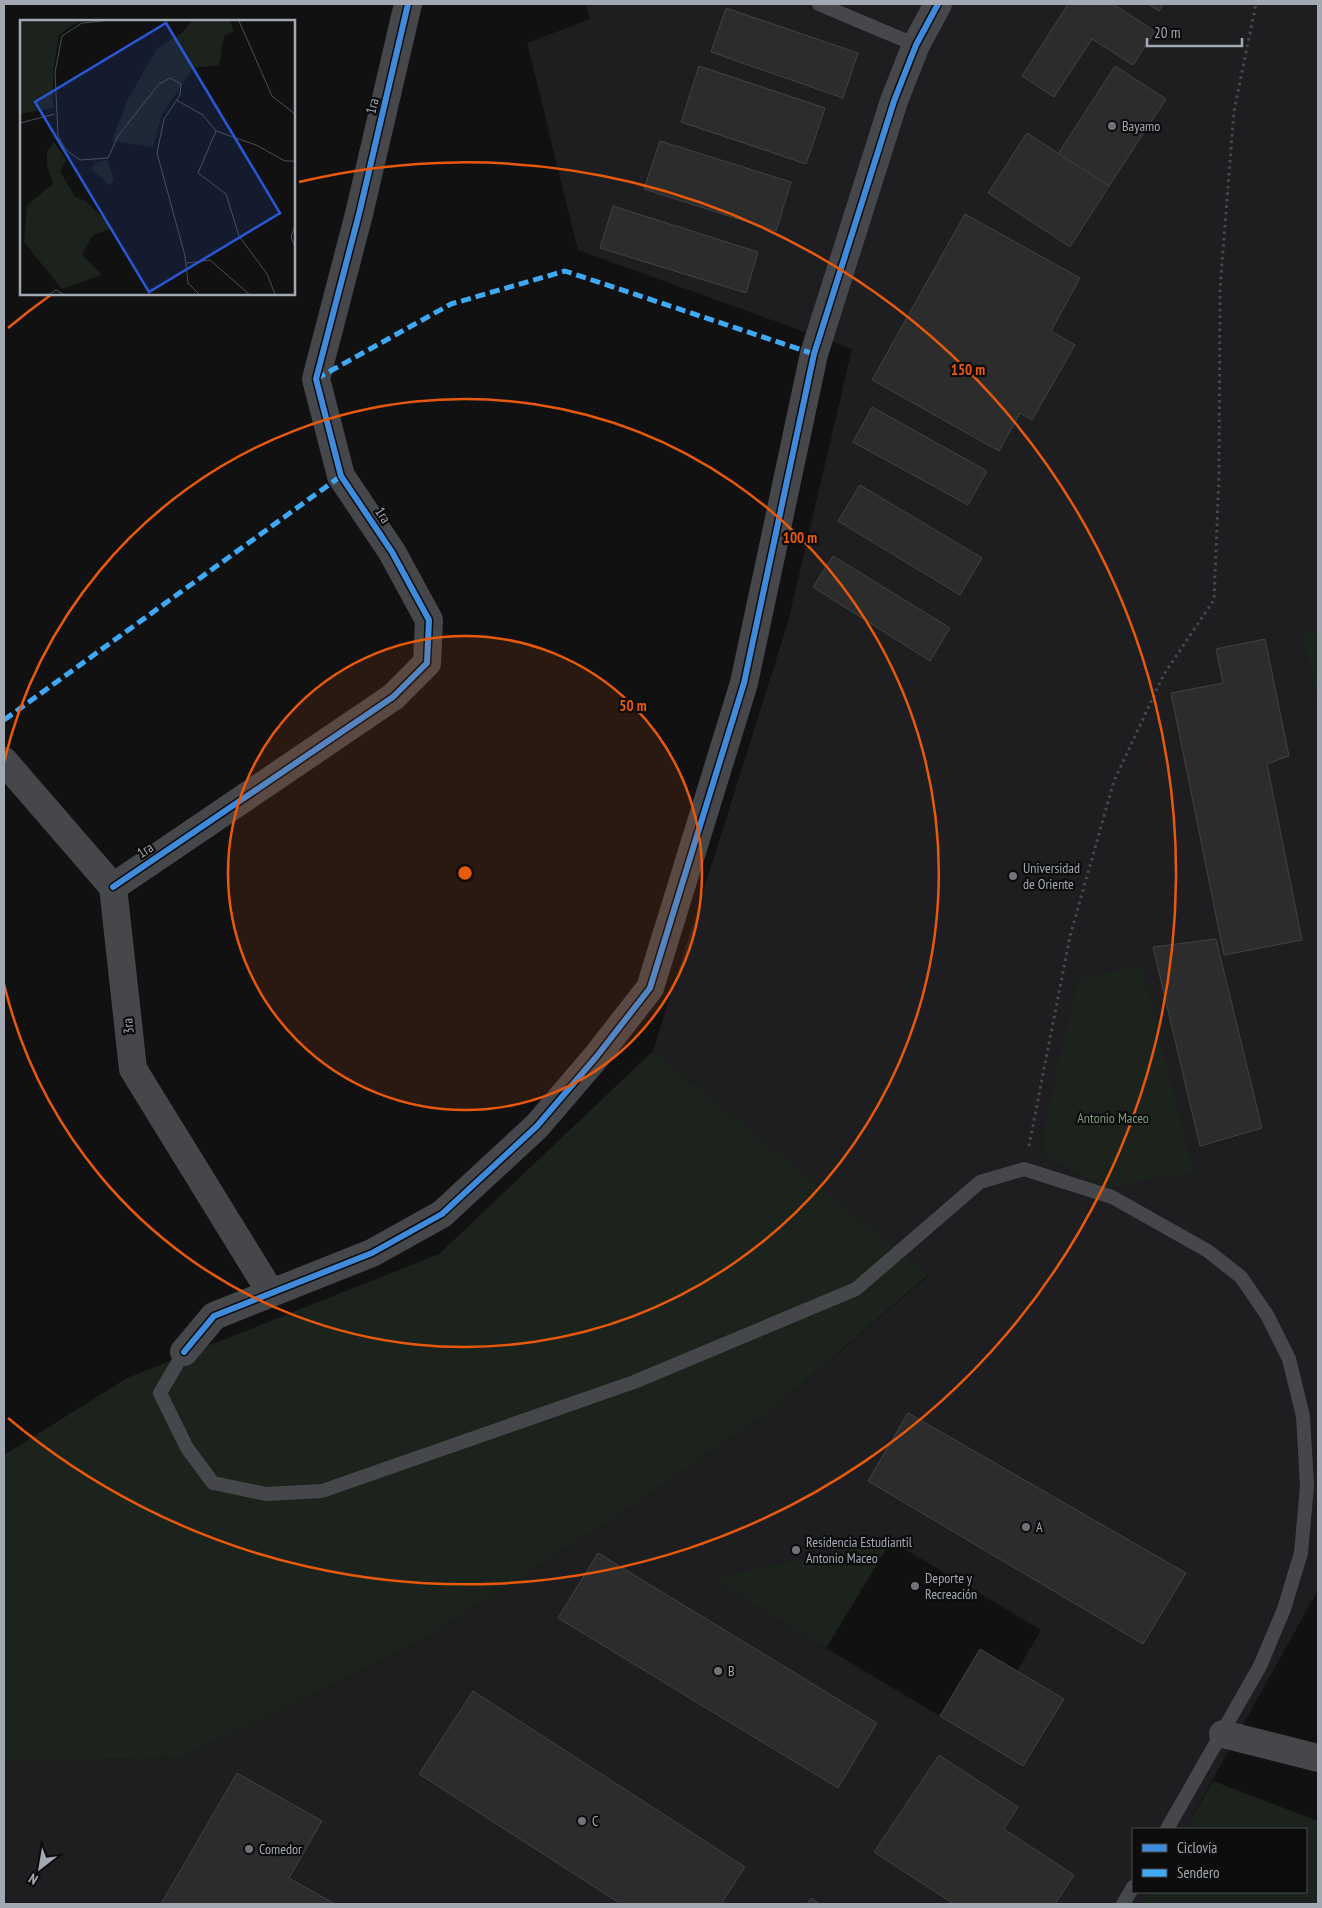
<svg xmlns="http://www.w3.org/2000/svg" width="1322" height="1908" viewBox="0 0 1322 1908" font-family="'PT Sans Narrow',sans-serif">
<rect width="100%" height="100%" fill="#111112"/>
<!-- built -->
<path fill="#1e1e20" fill-rule="evenodd" d="M586 4H1318V633L1300 629 1318 702V1590L1185 1829H1133V1892H1149L1141 1904H4V1762L182 1758 427 1637 617 1516 772 1410 928 1276 653 1051 788 622 852 349 578 250 527 43 590 19ZM891 1541 1041 1630 1017 1671 980 1649 940 1716 826 1648Z"/>
<!-- green -->
<g fill="#1c221c">
<polygon points="1300,629 1318,633 1318,702"/>
<polygon points="1141,966 1194,1172 1107,1188 1043,1155 1045,1122 1078,979"/>
<polygon points="653,1051 928,1275 772,1410 617,1516 427,1637 182,1758 4,1762 4,1455 127,1378 439,1254"/>
<polygon points="891,1541 826,1648 712,1578"/>
<polygon points="1213,1781 1318,1821 1318,1904 1141,1904 1149,1892 1306,1892 1306,1829 1185,1829"/>
</g>
<!-- building -->
<g fill="#2c2c2d" stroke="#414245">
<polygon points="1068,4 1113,4 1155,31 1133,65 1092,39 1054,97 1022,76"/>
<polygon points="1148,4 1163,4 1159,11"/>
<polygon points="726,8 858,53 843,98 711,52"/>
<polygon points="699,66 825,108 806,164 681,122"/>
<polygon points="1115,66 1166,99 1109,186 1058,154"/>
<polygon points="1027,133 1109,186 1070,247 988,193"/>
<polygon points="660,141 791,182 776,231 644,189"/>
<polygon points="613,206 758,252 746,293 600,248"/>
<polygon points="965,214 1080,278 1051,331 1075,345 1032,420 1020,413 999,451 872,380"/>
<polygon points="872,407 987,471 968,505 853,442"/>
<polygon points="860,485 982,558 960,595 838,521"/>
<polygon points="833,556 950,628 930,661 813,587"/>
<polygon points="1265,639 1289,756 1267,764 1302,940 1224,955 1171,693 1223,683 1216,649"/>
<polygon points="1216,939 1262,1128 1200,1146 1153,947"/>
<polygon points="908,1413 1186,1573 1143,1644 868,1481"/>
<polygon points="598,1553 877,1723 838,1788 558,1618"/>
<polygon points="980,1649 1064,1699 1023,1766 940,1716"/>
<polygon points="473,1691 745,1867 721,1904 621,1904 419,1774"/>
<polygon points="939,1755 1018,1807 1004,1829 1074,1875 1055,1904 954,1904 874,1852"/>
<polygon points="237,1773 322,1821 289,1878 335,1904 161,1904"/>
<polygon points="811,1898 820,1904 807,1904"/>
</g>
<g fill="none" stroke-linecap="round" stroke-linejoin="round">
<!-- path -->
<polyline stroke="#47494c" stroke-width="3" stroke-dasharray="2.5 4" stroke-linecap="butt" points="1029,1146 1070,936 1114,781 1164,674 1214,600 1219,475 1220,289 1234,111 1256,4"/>
<!-- service -->
<g stroke="#46474a" stroke-width="14">
<polyline points="819,4 916,45"/>
<polyline points="184,1352 160,1393 187,1448 213,1483 266,1494 322,1491 634,1382 856,1289 980,1182 1024,1169 1112,1197 1208,1251 1241,1277 1267,1315 1289,1359 1303,1416 1307,1486 1301,1553 1284,1609 1260,1666 1167,1829"/>
<polyline points="1123,1904 1133,1887"/>
</g>
<!-- minor -->
<g stroke="#46474a" stroke-width="28">
<polyline points="4,761 113,887 133,1069 271,1293"/>
<polyline points="113,887 393,697 427,663 429,620 392,552 341,476 316,379 359,214 408,4"/>
<polyline points="184,1352 214,1316 372,1253 442,1214 537,1126 597,1056 650,988 744,683 814,354 894,101 916,45 938,4"/>
<polyline points="1223,1734 1318,1758"/>
</g>
<!-- quiet -->
<g stroke="#3fa9f5" stroke-width="5" stroke-dasharray="10 5" stroke-linecap="butt">
<polyline points="316,379 451,304 565,271 814,354"/>
<polyline points="4,720 341,476"/>
</g>
<!-- cycleway casing -->
<g stroke="#0c0c0d" stroke-width="9">
<g id="cycleway">
<polyline points="113,887 393,697 427,663 429,620 392,552 341,476 316,379 359,214 408,4"/>
<polyline points="184,1352 214,1316 372,1253 442,1214 537,1126 597,1056 650,988 744,683 814,354 894,101 916,45 938,4"/>
</g>
</g>
<!-- cycleway -->
<use href="#cycleway" stroke="#408adc" stroke-width="6"/>
</g>
<!-- distance rings -->
<circle cx="465" cy="873" r="237" fill="#e8590c" fill-opacity=".12"/>
<g fill="none" stroke="#e8590c" stroke-width="2.5">
<circle cx="465" cy="873" r="237"/>
<path d="M4 762A474 474 0 1 1 4 984"/>
<path d="M8 328A711 711 0 0 1 52 294M299 182A711 711 0 1 1 8 1418"/>
</g>
<!-- markers -->
<g fill="#70747a" stroke="#0c0c0d" stroke-width="2">
<circle cx="1112" cy="126" r="5"/>
<circle cx="1013" cy="876" r="5"/>
<circle cx="1026" cy="1527" r="5"/>
<circle cx="796" cy="1550" r="5"/>
<circle cx="915" cy="1586" r="5"/>
<circle cx="718" cy="1671" r="5"/>
<circle cx="582" cy="1821" r="5"/>
<circle cx="249" cy="1849" r="5"/>
</g>
<g text-anchor="middle" stroke-width="4.5" stroke-linejoin="round" paint-order="stroke">
<!-- street labels -->
<g font-size="14" fill="#a3a9b2" stroke="#0c0c0d">
<text transform="translate(372 106) rotate(-77)" y="5">1ra</text>
<text transform="translate(383 515) rotate(56)" y="5">1ra</text>
<text transform="translate(145 850) rotate(-34)" y="5">1ra</text>
<text transform="translate(128 1026) rotate(-96)" y="5">3ra</text>
</g>
<!-- poi labels -->
<g font-size="14" fill="#a3a9b2" stroke="#0c0c0d" text-anchor="start">
<text x="1122" y="131">Bayamo</text>
<text x="1023" y="873">Universidad<tspan x="1023" dy="16">de Oriente</tspan></text>
<text x="1036" y="1532">A</text>
<text x="806" y="1547">Residencia Estudiantil<tspan x="806" dy="16">Antonio Maceo</tspan></text>
<text x="925" y="1583">Deporte y<tspan x="925" dy="16">Recreación</tspan></text>
<text x="728" y="1676">B</text>
<text x="592" y="1826">C</text>
<text x="259" y="1854">Comedor</text>
</g>
<!-- park labels -->
<g font-size="14" fill="#7b9c7b" stroke="#0c0c0d">
<text x="1113" y="1123">Antonio Maceo</text>
</g>
</g>
<!-- overview -->
<g transform="translate(20 20)">
<rect width="275" height="275" fill="#111112"/>
<path d="M0 1H65L54 4 39 15 33 50V88L0 94ZM172 1H210L214 11 204 16 199 45 173 48 142 94 133 127 92 121 108 79 137 29 163 12ZM34 122 46 140 40 151 55 177 66 181 93 208 73 215 62 234 82 255 42 269 4 222 7 185 33 164 27 145V132ZM87 140 94 160 89 165 71 148 79 141Z" fill="#1c221c"/>
<path fill="none" stroke="#4b4e52" stroke-width="1" d="M83 1 62 3 42 16 35 52 38 116 46 130 60 140 88 138 98 116 139 64 150 58 161 64 160 75 144 99 137 133 165 236 168 263 179 274M219 1 252 76 275 94M156 80 183 95 196 111 236 125 265 141H275M0 103 35 94M196 111 178 153 206 174 219 216 247 254 255 274M275 205 271 217 275 227M167 243 190 240 229 274M30 274 36 270 43 274"/>
<path fill="#2a57d4" fill-opacity="0.15" stroke="#2a57d4" stroke-width="2.5" d="M146 3 260 193 129 272 15 82Z"/>
<rect width="275" height="275" fill="none" stroke="#a3a9b2" stroke-width="2.5"/>
</g>
<circle cx="465" cy="873" r="8" fill="#e8590c" stroke="#0c0c0d" stroke-width="2.5"/>
<g font-size="15" text-anchor="middle" font-weight="bold" fill="#e8590c" stroke="#0c0c0d" stroke-width="4.5" stroke-linejoin="round" paint-order="stroke">
<text x="968" y="375">150 m</text>
<text x="800" y="543">100 m</text>
<text x="633" y="711">50 m</text>
</g>
<!-- border -->
<rect width="1322" height="1908" fill="none" stroke="#a3a9b2" stroke-width="10"/>
<!-- legend -->
<rect x="1132" y="1828" width="175" height="65" fill="#0c0c0d" stroke="#484b4f"/>
<rect x="1142" y="1844" width="25" height="8" fill="#408adc" stroke="#484b4f"/>
<text x="1177" y="1853" font-size="15" fill="#a3a9b2">Ciclovía</text>
<rect x="1142" y="1869" width="25" height="8" fill="#3fa9f5" stroke="#484b4f"/>
<text x="1177" y="1878" font-size="15" fill="#a3a9b2">Sendero</text>
<!-- north arrow -->
<g transform="translate(40 1868) rotate(211)" stroke="#0c0c0d" stroke-width="4" paint-order="stroke">
<path d="M0-4L9 19L0 12L-9 19Z" fill="#a3a9b2"/>
<text y="-8" font-size="14" font-weight="bold" text-anchor="middle" fill="#a3a9b2">N</text>
</g>
<!-- scale -->
<path d="M1147 38v8h95v-8" fill="none" stroke="#a3a9b2" stroke-width="2.5"/>
<text x="1154" y="38" font-size="15" fill="#a3a9b2" stroke="#0c0c0d" stroke-width="4" paint-order="stroke">20 m</text>
</svg>
